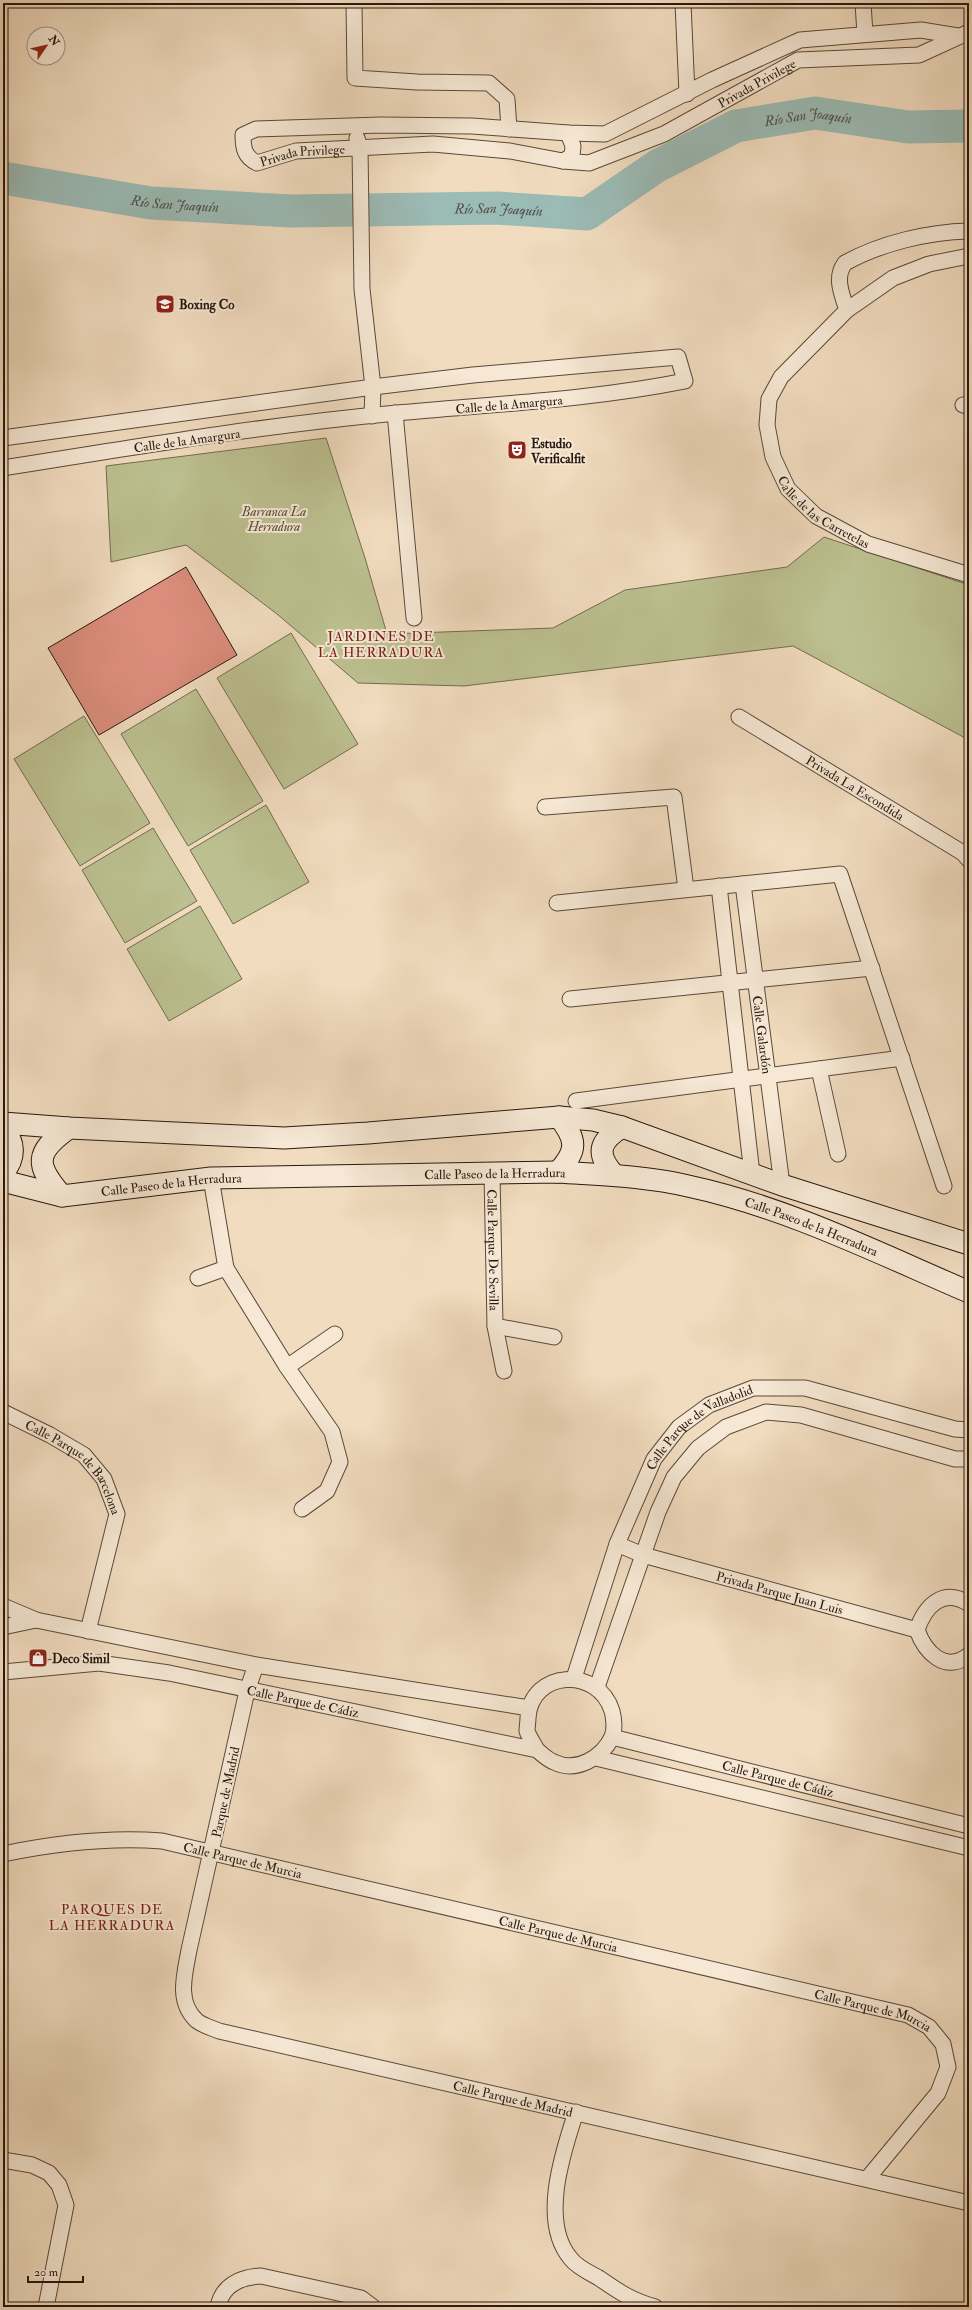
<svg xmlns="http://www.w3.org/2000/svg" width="972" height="2310" viewBox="0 0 972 2310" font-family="'IM FELL Double Pica',serif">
<rect width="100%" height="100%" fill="#f1dcbf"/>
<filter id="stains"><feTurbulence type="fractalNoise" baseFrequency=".005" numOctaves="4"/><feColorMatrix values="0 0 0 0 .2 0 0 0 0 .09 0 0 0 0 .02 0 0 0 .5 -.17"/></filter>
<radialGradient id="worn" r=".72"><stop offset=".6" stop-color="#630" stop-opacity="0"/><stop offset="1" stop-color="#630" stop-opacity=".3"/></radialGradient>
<!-- green -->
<g fill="#bcc090" stroke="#726c4f">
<polygon points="326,438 365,558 387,634 553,628 625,590 787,567 824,537 969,585 969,740 793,646 464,686 358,683 277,614 186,545 111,562 106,466"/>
<polygon points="291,633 358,744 284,789 217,678"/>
<polygon points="196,689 263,801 188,846 121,734"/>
<polygon points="84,716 150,823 80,866 14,759"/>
<polygon points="266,805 309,882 233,924 190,850"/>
<polygon points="153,828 197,901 125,943 82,870"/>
<polygon points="200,906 242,979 169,1021 127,949"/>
</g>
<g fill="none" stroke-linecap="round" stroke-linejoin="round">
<!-- river -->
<path stroke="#9bbbb5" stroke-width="33" id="s1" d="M3 178 151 203 290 211 497 208 587 214 657 166 736 126 815 113 908 127 969 126"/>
</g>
<!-- building -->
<polygon fill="#db8d7c" stroke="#28180e" points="186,567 237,655 99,735 48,648"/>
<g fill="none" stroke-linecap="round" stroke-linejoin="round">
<!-- minor casing -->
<g stroke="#5a493a" stroke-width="17">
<g id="minor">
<polyline points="354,3 355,78 417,82 489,83 507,99 509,129"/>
<polyline points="683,3 687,94"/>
<polyline points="863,3 865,34"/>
<path id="s2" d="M958 36 921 30 800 40 712 80 605 134 568 133 472 126 381 125 256 129 243 135C243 149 245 157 257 163L296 151 433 144 510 151 563 161 589 163 664 134 798 60 919 55 969 32"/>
<polyline points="357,138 360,147 362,289 373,387 372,416"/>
<polyline points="563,161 572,156 573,146 568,133"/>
<path id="s3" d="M969 256 929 264 893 278 847 310 781 377 769 399 767 425 773 457 788 489 816 516 868 544 969 575"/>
<path d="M847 310C842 295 834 277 845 263 881 243 928 232 969 231"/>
<polyline points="963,405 969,406"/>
<polyline points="395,413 414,618"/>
<path d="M3 438 373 387 473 375 678 357 685 381C590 400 493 404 397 413 265 425 134 447 3 468"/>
<path id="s4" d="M739 717 963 853 969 860"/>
<polyline points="545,807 674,797 686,889"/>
<path id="s5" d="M743 884 782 1185"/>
<polyline points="719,886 752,1174"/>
<polyline points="557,903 840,874 944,1186"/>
<polyline points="570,999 872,968"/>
<polyline points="819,1069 838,1154"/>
<polyline points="576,1101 902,1058"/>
<path id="s6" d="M492 1173 495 1326 504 1371"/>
<polyline points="211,1178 226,1268 287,1367 332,1432 340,1462 327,1491 302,1509"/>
<polyline points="198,1278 226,1268"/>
<polyline points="495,1326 554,1337"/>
<polyline points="287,1367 335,1334"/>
<path id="s7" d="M3 1412 50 1435 84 1455 104 1479 117 1514 88 1631"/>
<path id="s8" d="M617 1544 643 1555 917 1630"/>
<path d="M969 1604C943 1587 925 1606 917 1630 925 1652 945 1674 969 1655"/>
<polyline points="3,1606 36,1620"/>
<polyline points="3,1627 36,1620 256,1665 529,1708"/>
<path id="s9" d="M256 1665 247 1691 189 1950C185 1973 176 2001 196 2020 201 2025 212 2028 219 2031L969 2203"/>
<path id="s10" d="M3 1672 99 1663 169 1673 537 1750C542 1754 548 1760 554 1762 576 1773 602 1758 612 1737 615 1730 614 1718 612 1711 598 1666 531 1670 528 1718 528 1722 527 1727 527 1731 529 1737 534 1744 537 1750"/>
<path id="s11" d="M574 1678 617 1544 654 1459 679 1427 709 1405 753 1388H805L955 1429 969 1430"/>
<polyline points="597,1687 658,1512 674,1477 698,1448 726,1427 766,1412 801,1415 955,1459 969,1459"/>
<path id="s12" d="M612 1737 969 1826"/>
<polyline points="596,1758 969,1848"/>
<path id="s13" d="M3 1854C56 1843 109 1837 162 1841L908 2015 929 2027 943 2044 948 2067 938 2093 867 2179"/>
<path d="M576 2112C563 2152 539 2222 571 2259 577 2267 590 2273 599 2278 619 2292 631 2300 655 2307"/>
<polyline points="3,2160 32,2165 49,2173 59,2185 66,2205 46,2307"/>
<path d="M218 2307C222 2285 241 2277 261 2276L361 2298 373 2307"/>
</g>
</g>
<!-- secondary casing -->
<g stroke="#28180e" stroke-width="23">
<g id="secondary">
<polyline points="3,1123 69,1128 284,1138 368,1133 559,1117 593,1120 622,1127 782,1185 969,1244"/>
<path d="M3 1128C15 1142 16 1158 3 1173"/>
<path d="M558 1172C578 1150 577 1140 559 1117"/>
<path d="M614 1175C596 1154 598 1142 622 1127"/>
<path id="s14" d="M3 1181 62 1196 211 1178 558 1172C601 1175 646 1176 688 1186 786 1207 878 1253 969 1292"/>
<path d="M62 1196C35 1165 34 1153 69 1128"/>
</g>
</g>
<!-- minor -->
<use href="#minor" stroke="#f6e8d5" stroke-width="15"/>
<!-- secondary -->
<use href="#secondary" stroke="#f6e8d5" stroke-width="21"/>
</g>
<!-- icons -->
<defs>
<g id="school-square" transform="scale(1)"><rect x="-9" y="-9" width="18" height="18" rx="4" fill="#8f2418" stroke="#f6e8d5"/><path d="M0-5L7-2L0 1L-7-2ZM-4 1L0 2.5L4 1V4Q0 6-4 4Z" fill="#fff"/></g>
<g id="theatre-square" transform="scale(1)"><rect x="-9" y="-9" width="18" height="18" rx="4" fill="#8f2418" stroke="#f6e8d5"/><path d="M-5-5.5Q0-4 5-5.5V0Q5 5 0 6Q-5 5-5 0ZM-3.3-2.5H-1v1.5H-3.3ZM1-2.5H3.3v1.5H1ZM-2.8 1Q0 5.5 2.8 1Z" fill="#fff"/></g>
<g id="shop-square" transform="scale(1)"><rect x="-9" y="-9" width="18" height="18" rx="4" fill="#8f2418" stroke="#f6e8d5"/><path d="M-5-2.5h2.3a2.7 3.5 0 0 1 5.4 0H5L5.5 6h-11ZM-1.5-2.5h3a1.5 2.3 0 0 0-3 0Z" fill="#fff"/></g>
</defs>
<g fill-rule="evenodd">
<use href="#school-square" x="165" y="304"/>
<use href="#theatre-square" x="517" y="450"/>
<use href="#shop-square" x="38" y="1658"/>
</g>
<g text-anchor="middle" stroke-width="4" stroke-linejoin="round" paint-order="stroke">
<!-- street labels -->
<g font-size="13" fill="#28180e" stroke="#f6e8d5">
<text dy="5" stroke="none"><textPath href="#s2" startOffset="1294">Privada Privilege</textPath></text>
<text dy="5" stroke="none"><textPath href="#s2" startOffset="819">Privada Privilege</textPath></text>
<text transform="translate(509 404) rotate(-5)" y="5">Calle de la Amargura</text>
<text transform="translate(187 440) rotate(-8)" y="5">Calle de la Amargura</text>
<text dy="5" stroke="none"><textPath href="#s3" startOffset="391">Calle de las Carretelas</textPath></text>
<text dy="5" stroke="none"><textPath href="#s4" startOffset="136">Privada La Escondida</textPath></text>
<text dy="5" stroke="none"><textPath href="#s5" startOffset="152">Calle Galardón</textPath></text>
<text dy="5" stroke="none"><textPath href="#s14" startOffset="495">Calle Paseo de la Herradura</textPath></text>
<text dy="5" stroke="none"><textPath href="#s14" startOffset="171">Calle Paseo de la Herradura</textPath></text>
<text dy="5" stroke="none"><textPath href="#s14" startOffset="819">Calle Paseo de la Herradura</textPath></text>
<text dy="5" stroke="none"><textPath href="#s6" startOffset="77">Calle Parque De Sevilla</textPath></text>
<text dy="5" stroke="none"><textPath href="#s11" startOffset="290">Calle Parque de Valladolid</textPath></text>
<text dy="5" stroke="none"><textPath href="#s7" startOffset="93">Calle Parque de Barcelona</textPath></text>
<text dy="5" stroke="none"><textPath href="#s8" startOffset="170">Privada Parque Juan Luis</textPath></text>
<text dy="5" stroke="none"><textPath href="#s10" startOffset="304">Calle Parque de Cádiz</textPath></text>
<text dy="5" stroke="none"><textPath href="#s12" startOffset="171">Calle Parque de Cádiz</textPath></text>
<text transform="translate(225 1792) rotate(-78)" y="5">Parque de Madrid</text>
<text dy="5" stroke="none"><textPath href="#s13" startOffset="243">Calle Parque de Murcia</textPath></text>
<text dy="5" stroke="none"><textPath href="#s13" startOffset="567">Calle Parque de Murcia</textPath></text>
<text dy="5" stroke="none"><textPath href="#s13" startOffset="891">Calle Parque de Murcia</textPath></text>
<text dy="5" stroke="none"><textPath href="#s9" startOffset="694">Calle Parque de Madrid</textPath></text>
</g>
<!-- poi labels -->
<g font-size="13" font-weight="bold" fill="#28180e" stroke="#f6e8d5" text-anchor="start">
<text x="179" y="309">Boxing Co</text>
<text x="531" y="448">Estudio<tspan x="531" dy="15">Verificalfit</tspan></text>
<text x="52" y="1663">Deco Simil</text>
</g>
<!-- park labels -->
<g font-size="13" font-style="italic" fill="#544a35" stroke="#f6e8d5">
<text x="274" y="516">Barranca La<tspan x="274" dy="15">Herradura</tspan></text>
</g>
<!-- water labels -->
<g font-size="14" font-style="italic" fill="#505148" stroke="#f6e8d5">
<text dy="5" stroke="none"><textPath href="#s1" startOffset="833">Río San Joaquín</textPath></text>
<text dy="5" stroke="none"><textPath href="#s1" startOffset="174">Río San Joaquín</textPath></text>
<text dy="5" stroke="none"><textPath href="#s1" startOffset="498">Río San Joaquín</textPath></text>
</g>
<!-- neighbourhood labels -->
<g font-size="14" letter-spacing="1" fill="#7a1f14" stroke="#f6e8d5">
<text x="381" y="641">JARDINES DE<tspan x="381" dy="16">LA HERRADURA</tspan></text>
<text x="112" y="1914">PARQUES DE<tspan x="112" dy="16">LA HERRADURA</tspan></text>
</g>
</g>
<!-- margin -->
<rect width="972" height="2310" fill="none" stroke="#f1dcbf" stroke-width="16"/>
<rect x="4" y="4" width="964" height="2302" fill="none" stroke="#28180e" stroke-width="2"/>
<rect x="8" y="8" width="956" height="2294" fill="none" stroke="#28180e"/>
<!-- north arrow -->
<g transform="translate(46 46) rotate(56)"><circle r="19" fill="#f6e8d5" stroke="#a49585"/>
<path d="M0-3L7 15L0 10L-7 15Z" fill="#8f2418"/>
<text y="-6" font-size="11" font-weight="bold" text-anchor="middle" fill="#28180e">N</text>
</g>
<!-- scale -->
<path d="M28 2276v6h55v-6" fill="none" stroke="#28180e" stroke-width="2"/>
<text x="34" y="2276" font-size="12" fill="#28180e" stroke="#f6e8d5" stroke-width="3" paint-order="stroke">20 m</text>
<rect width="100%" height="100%" filter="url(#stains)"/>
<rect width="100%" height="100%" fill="url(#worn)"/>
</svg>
